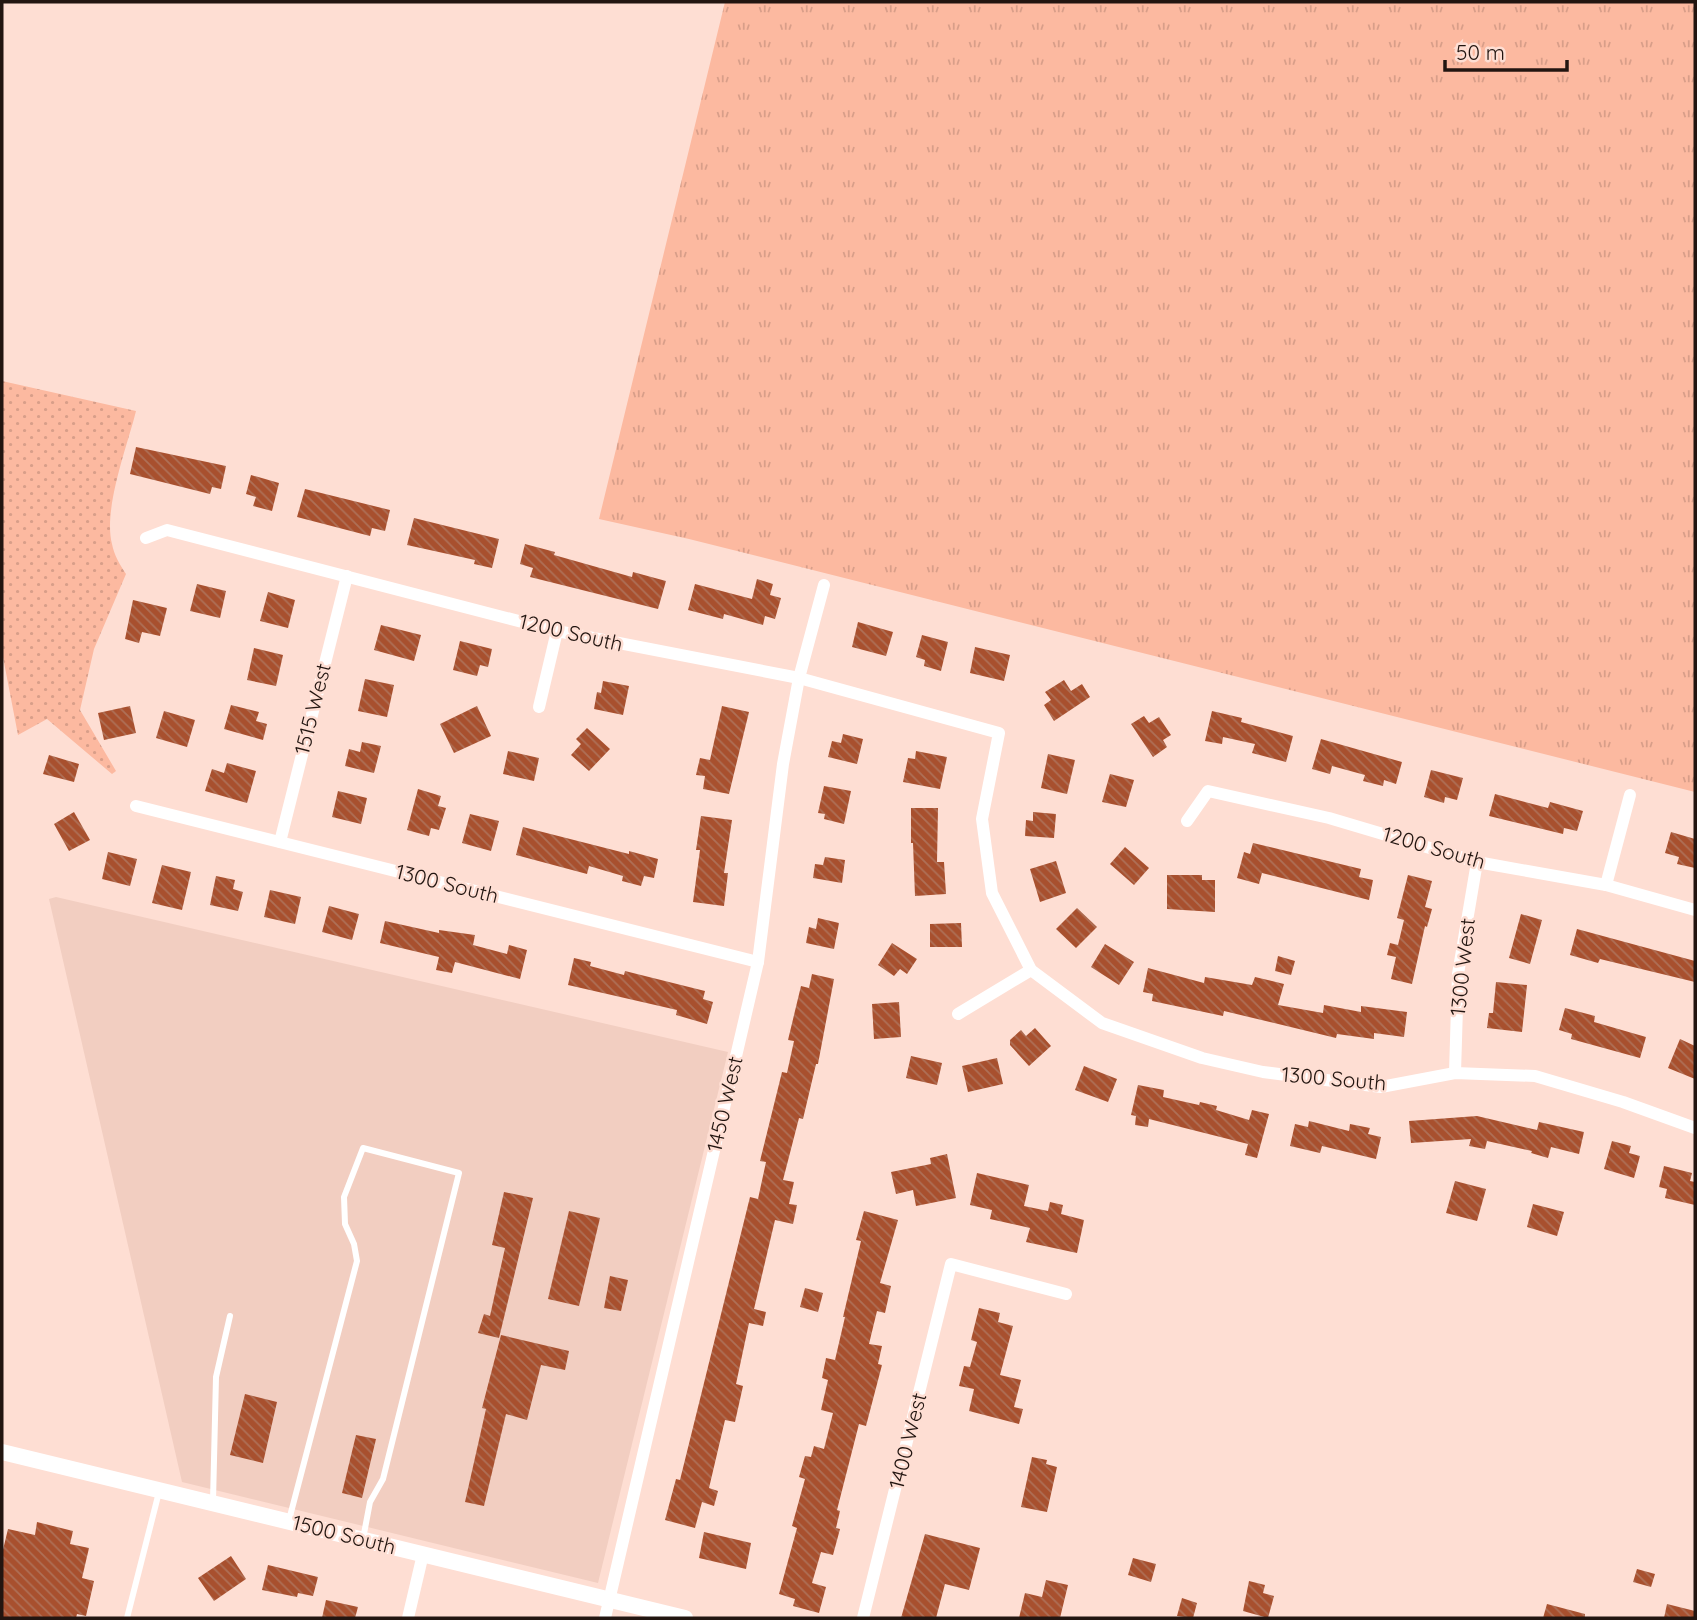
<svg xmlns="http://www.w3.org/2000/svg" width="1697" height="1620" viewBox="0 0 1697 1620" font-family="Quicksand,sans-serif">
<defs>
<pattern id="grass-tufts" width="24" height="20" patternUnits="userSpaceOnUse" patternTransform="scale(1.75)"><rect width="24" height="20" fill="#fcb9a0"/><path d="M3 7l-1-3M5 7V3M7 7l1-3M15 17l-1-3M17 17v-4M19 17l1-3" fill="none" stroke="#d89e89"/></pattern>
<pattern id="park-dots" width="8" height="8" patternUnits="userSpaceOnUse" patternTransform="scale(1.75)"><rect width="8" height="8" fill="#fcb9a0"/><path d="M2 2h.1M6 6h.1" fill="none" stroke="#d89e89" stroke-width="1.8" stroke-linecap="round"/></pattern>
<pattern id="building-back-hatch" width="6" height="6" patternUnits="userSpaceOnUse" patternTransform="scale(1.75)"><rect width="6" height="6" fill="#a8502e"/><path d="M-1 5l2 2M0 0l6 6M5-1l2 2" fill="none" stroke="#ae7057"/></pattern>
</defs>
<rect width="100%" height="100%" fill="#feded3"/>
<!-- built -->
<polygon fill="#f2cec1" points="56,897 728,1052 598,1583 182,1482 49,899"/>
<!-- grass -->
<polygon fill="url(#grass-tufts)" points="725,2 1695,2 1695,792 689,539 599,519"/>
<!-- park -->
<path fill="url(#park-dots)" d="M2 381 136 411C127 447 103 509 112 544 114 555 120 565 126 574L94 649 80 710 116 771 112 774 47 719 18 735 2 652Z"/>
<!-- building -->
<g fill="url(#building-back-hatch)">
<polygon points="136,447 226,466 221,489 212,487 210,494 130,474"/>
<polygon points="251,475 279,483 272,511 253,506 256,497 246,494"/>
<polygon points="305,489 390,510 385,531 372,528 370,536 297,517"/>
<polygon points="414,518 499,539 492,568 474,564 475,560 407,545"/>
<polygon points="525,544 555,552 554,555 632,577 633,572 666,581 658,609 530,577 533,568 520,564"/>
<polygon points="757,579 773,584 770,595 781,598 775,619 765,616 763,625 724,614 723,619 688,610 695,584 752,599"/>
<polygon points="197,584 226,591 220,618 190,611"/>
<polygon points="268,592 295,600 288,628 260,621"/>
<polygon points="133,600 167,608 160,636 142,632 139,643 125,639"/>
<polygon points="858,622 893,632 886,656 852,647"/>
<polygon points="381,625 421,635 414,661 374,650"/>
<polygon points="922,635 948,642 941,671 924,666 925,660 916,657"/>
<polygon points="460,641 492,649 488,667 480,665 477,676 453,670"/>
<polygon points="975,647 1010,655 1004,681 970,673"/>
<polygon points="254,648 283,655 276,686 247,680"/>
<polygon points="365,679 394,685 387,717 358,711"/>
<polygon points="1064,680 1071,691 1082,684 1090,697 1054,721 1044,705 1051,700 1045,692"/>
<polygon points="603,681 629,686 623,715 594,709 597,692 601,693"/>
<polygon points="231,705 259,712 256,721 267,724 263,740 224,729"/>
<polygon points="130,706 136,733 104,740 98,713"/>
<polygon points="477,706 491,736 454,753 440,724"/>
<polygon points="722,706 749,712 729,794 703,789 705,776 696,775 700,758 710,760"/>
<polygon points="164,711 195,720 187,747 156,738"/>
<polygon points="1212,711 1242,718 1241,722 1293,736 1286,762 1252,753 1255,744 1223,737 1222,744 1205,741"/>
<polygon points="1144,716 1149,723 1159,717 1171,735 1163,740 1167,747 1153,757 1131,724"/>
<polygon points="587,728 610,749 589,771 571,755 581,744 576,739"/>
<polygon points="843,734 863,739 857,764 828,757 832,741 841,743"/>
<polygon points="1321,739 1402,762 1396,784 1384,780 1383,786 1363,781 1365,775 1332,766 1330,774 1312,769"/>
<polygon points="362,742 381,746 374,773 345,766 349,749 360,752"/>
<polygon points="508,751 539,758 534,781 503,774"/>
<polygon points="916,751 947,757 940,789 903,782 908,758 915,759"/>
<polygon points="1048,754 1075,760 1067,794 1041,788"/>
<polygon points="49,755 79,764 74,782 43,774"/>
<polygon points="227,763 256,771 247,803 205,791 212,769 224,773"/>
<polygon points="1431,770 1463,778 1457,800 1445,797 1444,803 1424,797"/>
<polygon points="1110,774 1134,780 1126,807 1102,802"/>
<polygon points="824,786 851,791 844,824 824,819 825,814 818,813"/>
<polygon points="418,789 441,796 438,806 446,808 439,830 431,828 429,836 407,830"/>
<polygon points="338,791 367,798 361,824 332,817"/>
<polygon points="1495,794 1548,808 1550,802 1583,811 1577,831 1564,828 1563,834 1489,816"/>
<polygon points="911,808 938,808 937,862 944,862 946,894 915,896 913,843 911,843"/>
<polygon points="74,812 90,840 69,851 54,824"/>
<polygon points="1033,812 1056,814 1054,838 1025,836 1026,820 1033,821"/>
<polygon points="470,814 499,821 491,851 462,843"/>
<polygon points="701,816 732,820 724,873 728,873 724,906 693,902 700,850 696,850"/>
<polygon points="523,827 629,854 629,851 658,859 654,878 644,876 641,886 622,881 623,876 589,866 587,874 516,855"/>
<polygon points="1671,832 1695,839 1695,868 1677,864 1679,857 1665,853"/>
<polygon points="1253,843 1361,869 1359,877 1373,880 1369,900 1262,873 1259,884 1237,878 1244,852 1250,854"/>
<polygon points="1125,847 1149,868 1134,885 1110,864"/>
<polygon points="108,852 137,859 130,886 102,879"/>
<polygon points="825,857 845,860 842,883 813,878 815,864 823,865"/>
<polygon points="1056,861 1066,893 1040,902 1030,869"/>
<polygon points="162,865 191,872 182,910 152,903"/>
<polygon points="1167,875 1202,875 1202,880 1215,880 1215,912 1167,909"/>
<polygon points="1408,875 1432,881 1425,907 1432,909 1427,927 1425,926 1412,984 1391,979 1396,957 1387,955 1390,943 1398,945 1404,920 1397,918"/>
<polygon points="216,876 235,880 233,889 243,892 238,911 210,905"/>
<polygon points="270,890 301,897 295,924 264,917"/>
<polygon points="329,906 359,914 352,940 322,932"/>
<polygon points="1077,908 1097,927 1076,948 1056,929"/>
<polygon points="1521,914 1542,920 1530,964 1509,958"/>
<polygon points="818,918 839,923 834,949 806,943 809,927 816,929"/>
<polygon points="385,921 439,933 439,930 475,935 473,945 507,954 509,945 527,950 520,979 455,962 452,973 436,970 439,957 380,943"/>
<polygon points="961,923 962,947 930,947 930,924"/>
<polygon points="1577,929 1695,961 1695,982 1600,959 1598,963 1570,955"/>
<polygon points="892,943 917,959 907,974 900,969 894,976 878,965"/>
<polygon points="1105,944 1134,962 1119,985 1091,967"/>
<polygon points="1278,956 1295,961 1291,975 1275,971"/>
<polygon points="574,958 591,962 590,966 624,975 625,971 705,991 703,999 713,1002 707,1024 676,1015 677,1010 568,985"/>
<polygon points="1148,968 1204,983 1205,977 1252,985 1255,977 1284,984 1278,1005 1323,1013 1324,1005 1361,1012 1361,1006 1407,1012 1404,1037 1374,1033 1374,1039 1337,1034 1336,1038 1224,1011 1223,1016 1152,1001 1153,994 1143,992"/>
<polygon points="812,974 834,979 818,1064 816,1064 803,1119 799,1118 783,1180 794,1182 789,1204 797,1205 793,1224 775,1220 754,1309 766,1312 763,1326 749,1323 736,1384 743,1386 735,1422 725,1420 709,1488 718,1491 714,1506 702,1502 695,1528 665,1520 676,1479 680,1480 750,1197 758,1199 766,1162 760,1161 782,1072 787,1073 794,1041 788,1040 801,986 809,988"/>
<polygon points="1496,982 1527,985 1522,1032 1487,1028 1489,1013 1493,1013"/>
<polygon points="899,1002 901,1037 874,1039 872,1004"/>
<polygon points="1565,1008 1595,1016 1594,1022 1646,1037 1640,1058 1571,1039 1572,1034 1559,1030"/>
<polygon points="1035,1028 1051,1046 1029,1066 1010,1045 1010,1040 1021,1030 1026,1036"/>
<polygon points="1680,1039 1695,1046 1695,1079 1668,1068"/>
<polygon points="911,1056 942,1063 937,1085 906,1078"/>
<polygon points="997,1058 1003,1084 968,1092 962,1066"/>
<polygon points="1084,1066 1117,1079 1108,1102 1075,1090"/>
<polygon points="1138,1085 1164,1090 1163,1097 1199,1105 1200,1102 1217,1106 1216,1110 1249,1120 1252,1110 1269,1114 1257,1158 1245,1155 1248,1144 1149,1119 1148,1127 1135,1125 1136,1116 1131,1115"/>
<polygon points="1477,1116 1537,1130 1539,1122 1584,1132 1579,1154 1551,1147 1548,1158 1531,1153 1532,1151 1487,1141 1485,1149 1469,1146 1471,1139 1411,1143 1409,1121"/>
<polygon points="1309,1121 1349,1131 1350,1124 1370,1128 1368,1134 1381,1137 1376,1159 1322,1146 1320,1153 1290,1146 1295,1124 1308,1127"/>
<polygon points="1612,1141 1631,1146 1629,1153 1640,1156 1634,1178 1604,1169"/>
<polygon points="947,1154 956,1198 916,1206 913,1190 896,1194 891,1172 931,1164 930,1158"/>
<polygon points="1664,1166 1692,1173 1690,1181 1695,1182 1695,1205 1665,1198 1667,1189 1659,1187"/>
<polygon points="977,1173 1029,1185 1024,1206 1048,1211 1050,1202 1063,1205 1061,1214 1084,1220 1077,1253 1026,1242 1030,1228 990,1219 992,1210 970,1205"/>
<polygon points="1455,1181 1486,1189 1477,1221 1446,1213"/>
<polygon points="504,1192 533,1198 499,1338 478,1333 484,1314 490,1316 505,1248 492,1245"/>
<polygon points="1533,1204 1564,1212 1557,1236 1527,1227"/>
<polygon points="569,1211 600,1218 579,1306 548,1299"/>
<polygon points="864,1211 898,1220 880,1283 891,1286 885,1313 877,1311 869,1344 882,1346 878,1364 882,1365 866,1426 859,1424 837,1510 840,1511 836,1528 840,1529 833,1555 821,1552 812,1583 826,1587 819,1613 793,1606 795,1599 779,1594 797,1528 792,1526 805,1479 799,1477 805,1456 811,1457 814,1446 824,1449 833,1413 821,1410 828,1380 822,1378 826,1358 835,1360 845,1317 843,1317 861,1241 856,1240"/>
<polygon points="610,1276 628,1280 621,1311 604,1308"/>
<polygon points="805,1288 823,1293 818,1312 800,1307"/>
<polygon points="979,1308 1000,1313 998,1322 1013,1326 1000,1375 1021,1380 1014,1407 1023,1409 1019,1424 969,1411 974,1389 959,1386 964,1366 970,1367 977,1342 971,1340"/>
<polygon points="501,1335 569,1351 565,1370 541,1365 527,1420 506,1414 484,1506 465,1502 486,1409 482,1408"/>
<polygon points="245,1394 277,1402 263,1463 230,1455"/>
<polygon points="356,1435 376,1439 362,1498 342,1493"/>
<polygon points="1032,1457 1047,1460 1046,1464 1057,1467 1047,1512 1021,1507"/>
<polygon points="37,1522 73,1531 70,1544 89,1548 82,1578 94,1581 86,1616 77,1614 76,1618 2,1618 2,1554 8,1529 35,1535"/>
<polygon points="704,1532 751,1543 746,1569 699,1558"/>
<polygon points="925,1534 980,1548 969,1590 945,1584 936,1618 901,1618"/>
<polygon points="231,1556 246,1579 214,1601 198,1578"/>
<polygon points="1133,1558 1156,1564 1151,1582 1128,1575"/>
<polygon points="268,1565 318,1577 313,1596 298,1593 297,1597 262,1590"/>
<polygon points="1637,1569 1655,1574 1651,1587 1633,1582"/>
<polygon points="1046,1580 1068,1585 1060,1618 1019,1618 1025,1593 1042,1597"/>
<polygon points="1249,1581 1265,1585 1263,1593 1274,1596 1268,1618 1243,1611"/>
<polygon points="1182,1598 1197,1603 1193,1618 1177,1616"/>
<polygon points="326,1600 358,1607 355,1618 322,1618"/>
<polygon points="1547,1604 1585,1614 1585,1618 1543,1618"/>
<polygon points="1667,1604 1695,1611 1695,1618 1664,1618"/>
</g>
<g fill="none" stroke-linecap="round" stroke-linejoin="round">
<!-- service -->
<g stroke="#fff" stroke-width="6">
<polyline points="213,1501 216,1377 230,1316"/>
<polyline points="289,1520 357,1261 354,1244 345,1224 344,1197 363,1148 459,1173 383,1479 370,1502 363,1539"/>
<polyline points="127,1618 159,1492"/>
</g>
<!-- minor -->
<g stroke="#fff" stroke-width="12">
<polyline points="146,538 167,530 557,631 799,678 999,733 982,819 992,893 1031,970 1102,1023 1202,1058 1263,1072 1381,1087 1455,1073 1535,1076 1623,1102 1695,1128"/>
<polyline points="539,707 557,631"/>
<polyline points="136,806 758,962"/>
<polyline points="1187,821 1208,791 1329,818 1477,862 1606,885 1695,910"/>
<polyline points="280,842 347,576"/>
<polyline points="1606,885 1630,795"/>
<polyline points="958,1014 1031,970"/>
<polyline points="1455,1073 1458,974 1477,862"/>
<polyline points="408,1618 423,1554"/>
<polyline points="605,1618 758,962 783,764 799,678 824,585"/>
<polyline points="863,1618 951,1264 1066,1294"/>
</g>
<!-- tertiary -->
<polyline stroke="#fff" stroke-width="16" points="2,1452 685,1618"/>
</g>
<g text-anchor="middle" stroke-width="5" stroke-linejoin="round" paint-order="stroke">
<!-- street labels -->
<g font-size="21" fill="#221510" stroke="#feded3">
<text transform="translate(571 633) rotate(13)" y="7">1200 South</text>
<text transform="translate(313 709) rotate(-76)" y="7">1515 West</text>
<text transform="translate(1434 848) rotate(16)" y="7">1200 South</text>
<text transform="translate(447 884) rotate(14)" y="7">1300 South</text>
<text transform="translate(1463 967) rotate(-84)" y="7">1300 West</text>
<text transform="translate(1334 1079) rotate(5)" y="7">1300 South</text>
<text transform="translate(725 1104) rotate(-77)" y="7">1450 West</text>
<text transform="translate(908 1441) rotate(-76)" y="7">1400 West</text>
<text transform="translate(344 1535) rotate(14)" y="7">1500 South</text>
</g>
</g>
<!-- border -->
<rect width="1697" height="1620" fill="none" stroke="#221510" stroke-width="7"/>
<!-- scale -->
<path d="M1445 60v10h122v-10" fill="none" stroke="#221510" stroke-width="3.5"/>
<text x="1456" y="60" font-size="21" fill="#221510" stroke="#feded3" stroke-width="5" paint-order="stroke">50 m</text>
</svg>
